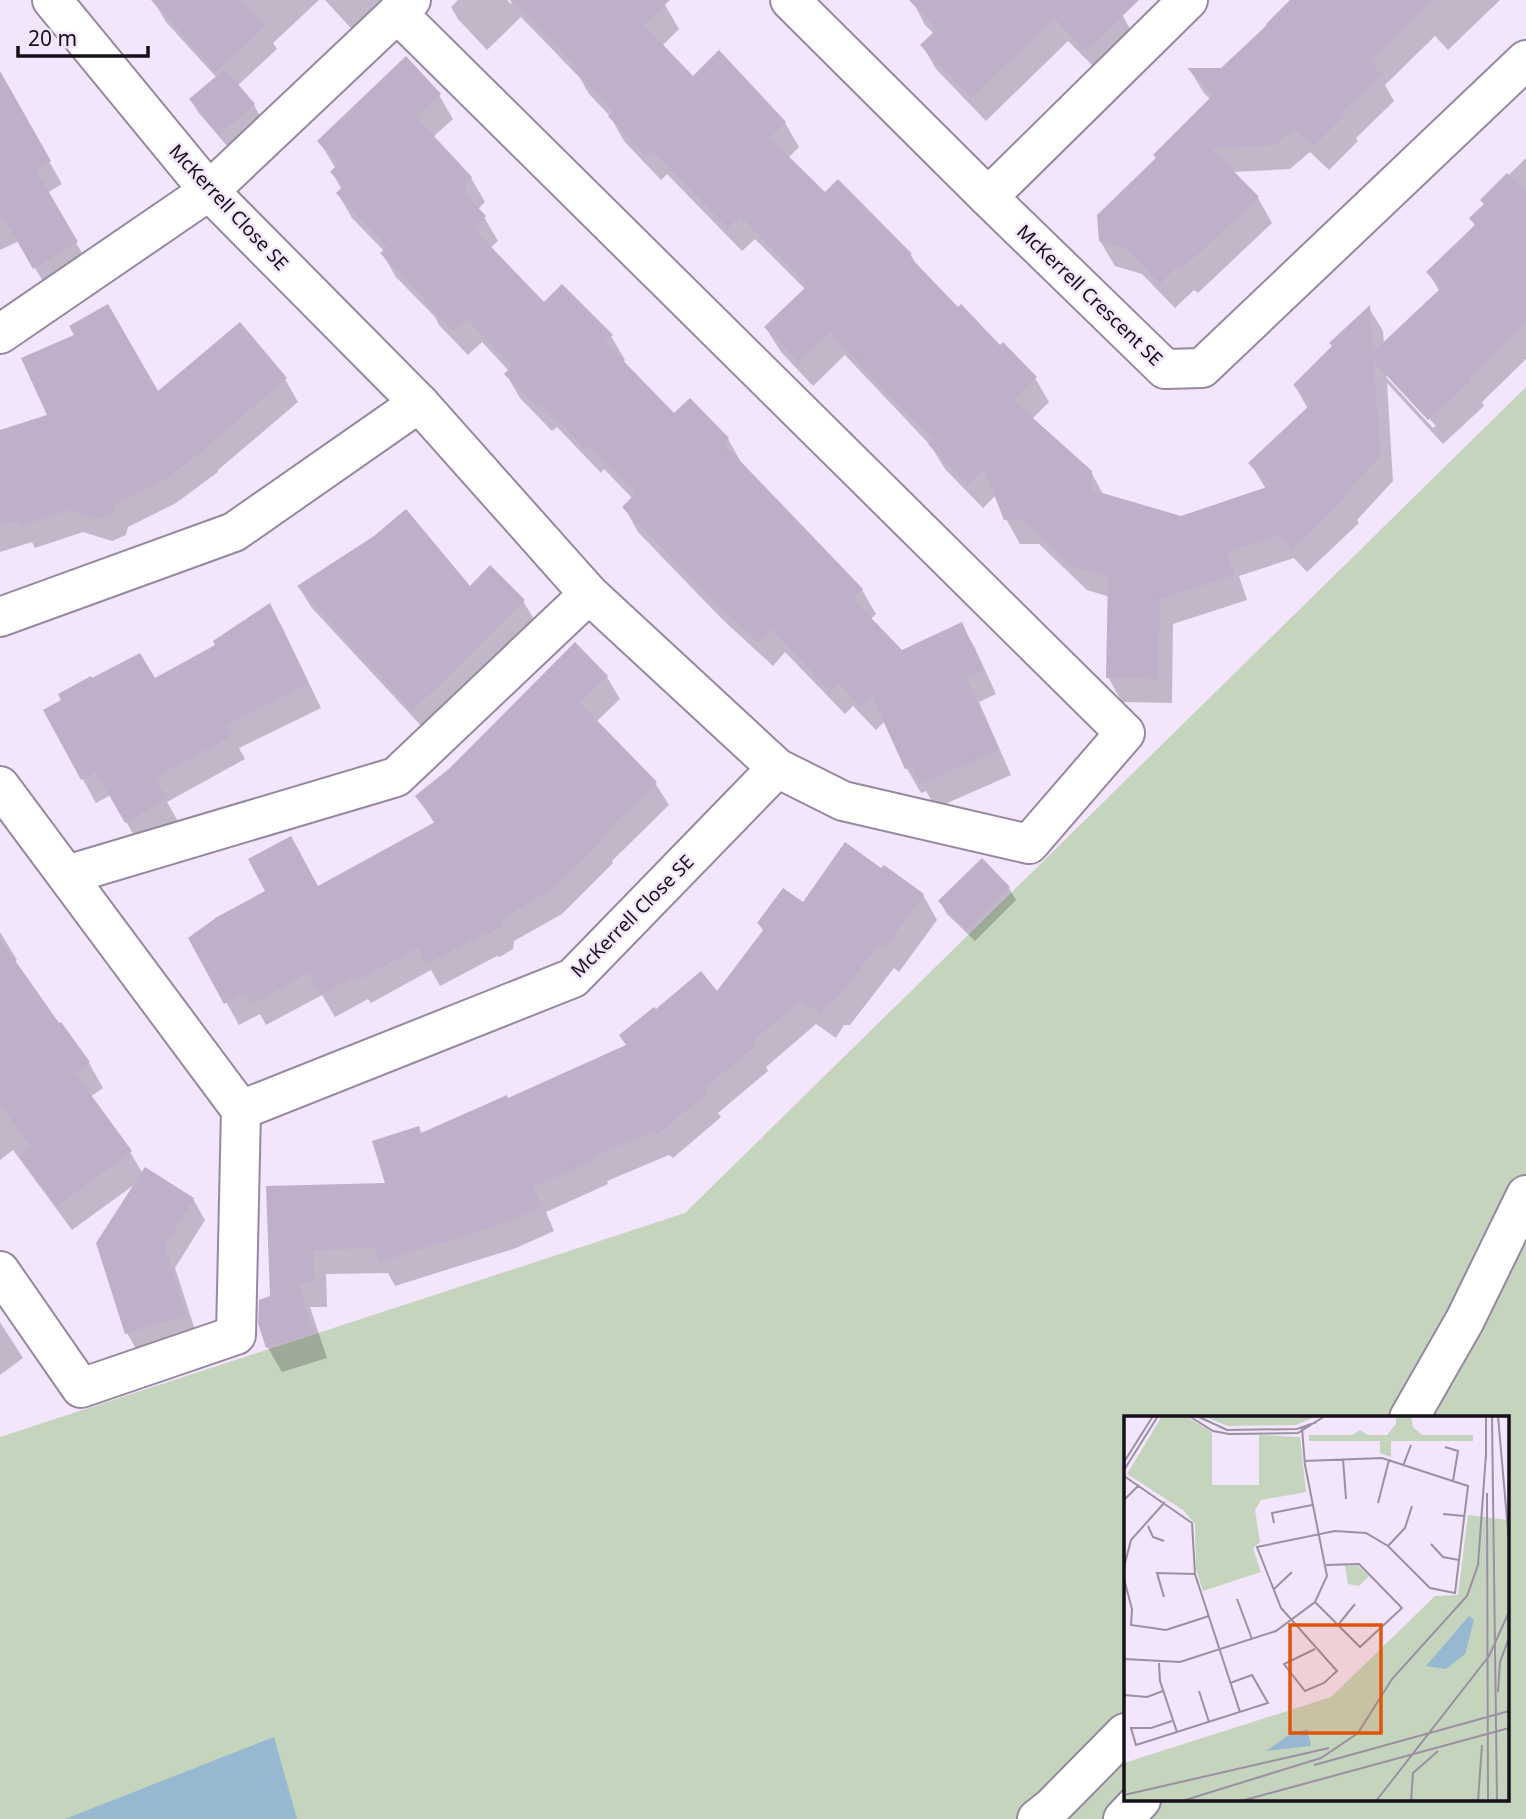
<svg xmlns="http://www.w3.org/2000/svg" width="1526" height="1819" viewBox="0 0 1526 1819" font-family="'Noto Sans',sans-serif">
<rect width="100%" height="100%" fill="#f3e5fb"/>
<!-- green -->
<path fill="#c5d5bd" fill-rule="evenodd" d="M1526 387V1819H0V1437L685 1213ZM1125 1418H1507V1800H1125Z"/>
<!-- water -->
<polygon fill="#96b8d0" points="274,1737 297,1819 65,1819"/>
<!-- shadow -->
<g fill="#0003" fill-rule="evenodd">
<polygon points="153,0 319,0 273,43 277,49 237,86 254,105 261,118 227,146 198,112 191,100 217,78 166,22"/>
<polygon points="325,0 395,0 361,39"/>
<path d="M458 0H507L511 4 512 3 510 0H661L665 5 679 29 662 46 693 78 785 123 799 147 788 158 825 194 838 181 911 255 918 268 958 310 1035 378 1049 402 1032 419 1091 472 1104 496 1181 518 1266 489 1250 463 1308 409 1295 386 1369 308 1383 331 1384 344 1440 292 1428 272 1476 227 1485 205 1482 201 1526 158V359L1482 402 1484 406 1443 444 1387 383 1393 481 1357 520 1359 523 1307 572 1294 558 1239 576 1247 600 1173 624 1172 703 1122 702 1108 677 1110 597 1087 590 1039 544H1020L1006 519 996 495 983 508 945 469 931 446 845 355 813 386 781 352 766 328 806 290 755 239 742 251 667 174 661 180 624 141 610 116 589 94 580 78 521 17 487 50 458 19 451 7ZM1388 375 1436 426 1433 428 1386 377Z"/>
<polygon points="912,0 1108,0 1123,16 1136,40 1101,74 1068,41 986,121 936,69 922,45 934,34 925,25"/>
<polygon points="1293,0 1500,0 1448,50 1435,36 1385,85 1394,101 1356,138 1358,141 1329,170 1310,152 1290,169 1232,172 1258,198 1272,223 1198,293 1194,290 1175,308 1142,274 1115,266 1100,241 1157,159 1211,100 1204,93 1190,70 1221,70"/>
<polygon points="439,95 453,119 433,137 471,178 485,202 477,210 484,217 498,241 490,248 544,304 611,336 625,360 623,363 674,416 690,400 728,439 742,464 862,590 876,614 870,620 901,652 961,624 975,648 996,694 979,702 1011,775 936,808 926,791 921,793 907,769 885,721 876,730 853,706 845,714 785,652 773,666 722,619 638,532 624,507 633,499 604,469 601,473 557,427 552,431 520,398 506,374 509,371 482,342 468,355 439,325 435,317 396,277 382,253 384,251 352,218 338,194 342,190 332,172 336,169 319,141"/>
<polygon points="15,101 62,184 47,193 89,265 48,290 19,241 0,250 0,110"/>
<polygon points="285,379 298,402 218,470 218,472 176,503 128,527 126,535 112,541 83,532 35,548 32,542 0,552 0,432 157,393"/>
<polygon points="299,587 469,588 523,601 535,621 425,730 311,607"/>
<polygon points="270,606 283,629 321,708 239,748 245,759 167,802 179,823 140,846 111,795 96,803 45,711 92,680 155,681 218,646"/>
<polygon points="607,677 620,699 596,722 655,783 669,805 612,861 613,863 562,914 514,941 513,949 500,957 497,956 440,986 431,970 371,1003 368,999 335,1017 322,995 266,1025 260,1014 239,1025 190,938 318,888 435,824 417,796"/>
<polygon points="882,871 923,895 937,920 899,972 894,968 850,1025 844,1025 836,1038 816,1024 766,1067 768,1071 718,1113 721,1117 673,1158 669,1155 607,1181 608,1184 546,1212 554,1231 516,1248 395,1286 388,1273 326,1274 327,1307 310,1307 327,1358 282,1372 268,1348 260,1323 272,1298 268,1188 387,1184 422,1135 508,1100 628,1047 656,1012 717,994 764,932 759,924"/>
<polygon points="1009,888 1016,900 975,941 947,914 940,902"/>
<polygon points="0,932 17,960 14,962 58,1025 60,1024 89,1063 103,1088 90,1097 130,1152 143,1174 193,1199 205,1220 175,1268 197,1336 139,1354 127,1333 138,1182 72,1230 13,1150 0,1160"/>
<polygon points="0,1322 23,1358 0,1375"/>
</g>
<!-- building -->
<g fill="#bfafc9">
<polygon points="151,0 241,0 265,26 216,72"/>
<polygon points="512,0 670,0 644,25 693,76 719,50 786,122 770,138 825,192 838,179 912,254 909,256 958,307 961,304 1000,345 1003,342 1037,377 1013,400 1092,471 1092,490 1181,516 1270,486 1248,463 1311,404 1293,385 1332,346 1329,343 1370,305 1373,352 1441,288 1426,272 1475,225 1469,218 1484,204 1480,200 1507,173 1526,192 1526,321 1469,378 1471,380 1428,420 1374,362 1380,456 1344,495 1346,498 1292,549 1279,535 1226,552 1235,575 1160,599 1158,679 1106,678 1108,577 1071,566 1023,520 1004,520 984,469 968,485 928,444 934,439 901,408 830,332 798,362 764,327 808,285 740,216 728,228 652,151 646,157 608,116 613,111 573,69 576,66"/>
<polygon points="909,0 1139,0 1086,51 1054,18 971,98 920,45 937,29"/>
<polygon points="1290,0 1432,0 1370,61 1381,74 1342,112 1345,115 1314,146 1294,128 1275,145 1211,148 1259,197 1182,269 1178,266 1160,284 1126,249 1099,241 1097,215 1156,158 1153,155 1213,95 1187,68 1221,68 1267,25 1266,24"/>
<polygon points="406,56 441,94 416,117 472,177 464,185 467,188 463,192 486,216 473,228 544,302 562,284 613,335 605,342 674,413 690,398 729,438 724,444 863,589 853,599 902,650 962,622 983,670 966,677 999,750 920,784 912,767 905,769 872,696 861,707 839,683 830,691 771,629 759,643 706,594 622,507 636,493 589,446 586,450 542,404 537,408 504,374 512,366 467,319 453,332 423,300 425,299 380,253 387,247 336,193 343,186 330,172 338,164 317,141"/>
<polygon points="225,69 255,104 219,135 189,99"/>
<polygon points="0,71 51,161 36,170 78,242 33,269 0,211"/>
<polygon points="108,304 158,391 240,322 287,378 206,447 207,448 164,480 115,504 113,512 98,519 70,510 21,526 19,520 0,526 0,430 47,415 21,358 74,335 69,326"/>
<polygon points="406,509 470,586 490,565 525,600 445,680 412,711 297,586 374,536"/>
<polygon points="270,603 309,684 227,724 233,735 155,778 167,799 125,823 96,772 81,780 43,710 61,700 58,694 91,676 92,678 140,653 155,678 215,645 213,641"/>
<polygon points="575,642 608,676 580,703 657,782 600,838 602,840 550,891 502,918 501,926 487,935 484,934 426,964 418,948 356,981 354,977 321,995 308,973 252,1004 246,992 224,1004 188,938 217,917 265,891 248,859 291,836 318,886 435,822 415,796 450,768"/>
<polygon points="845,842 881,868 884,865 924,894 885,948 879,944 835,1001 830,1001 821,1014 801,1000 752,1042 756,1045 705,1088 708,1092 657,1135 654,1131 594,1156 596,1159 533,1187 542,1206 502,1224 380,1262 375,1248 313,1250 314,1282 298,1283 314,1333 266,1348 258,1323 259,1300 270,1296 266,1186 385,1183 372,1141 419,1126 421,1133 507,1095 508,1098 626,1045 619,1035 654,1007 656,1009 701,971 717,991 764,929 757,923 783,888 803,902"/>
<polygon points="982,858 1010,887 967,930 938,901"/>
<polygon points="0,939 59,1023 61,1022 90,1062 75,1073 132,1151 57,1206 19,1156 31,1147 0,1104"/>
<polygon points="145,1167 194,1198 165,1246 186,1315 125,1334 96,1243"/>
</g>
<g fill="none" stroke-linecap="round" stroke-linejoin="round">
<!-- minor casing -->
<g stroke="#9788a1" stroke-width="42">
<g id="minor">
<polyline points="52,0 209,191 419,403 589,594 777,768 843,801 1029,844 1125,733 397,13"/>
<polyline points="790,0 988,197 1165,369 1202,368 1526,60"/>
<polyline points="988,197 1188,0"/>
<polyline points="0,334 209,191 411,0"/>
<polyline points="0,617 234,532 419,403"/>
<polyline points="0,786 241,1110 573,978 777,768"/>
<polyline points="67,875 396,777 589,594"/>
<polyline points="0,1271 81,1388 236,1335 241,1110"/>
</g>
</g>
<!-- highway casing -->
<g stroke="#9788a1" stroke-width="42">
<g id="highway">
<polyline points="1409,1418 1465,1320 1526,1195"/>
<polyline points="1037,1819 1051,1808 1125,1733"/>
<polyline points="1123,1819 1141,1800"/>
</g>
</g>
<!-- minor -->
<use href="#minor" stroke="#fff" stroke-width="38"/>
<!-- highway -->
<use href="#highway" stroke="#fff" stroke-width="38"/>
</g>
<g text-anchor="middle" stroke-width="5" stroke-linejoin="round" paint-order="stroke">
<!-- street labels -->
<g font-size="19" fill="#151019" stroke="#f3e5fb">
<text transform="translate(229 207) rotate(47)" y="7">McKerrell Close SE</text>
<text transform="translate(1090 295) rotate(44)" y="7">McKerrell Crescent SE</text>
<text transform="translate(632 916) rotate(-45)" y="7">McKerrell Close SE</text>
</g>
</g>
<!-- overview -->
<g transform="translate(1124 1416)">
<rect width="385" height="385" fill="#f3e5fb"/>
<path d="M38 0H61L88 16V69H135V19L176 21 182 76 137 84 131 94 136 126 129 132 137 156 79 175 72 153 71 108 59 94 3 58ZM79 0H193L172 9 104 10ZM272 0H287L289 11 298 19H349V25H267V41L256 37V25H185V19H228L236 14 244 19H263L272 8ZM344 99 385 104V385H0V347L207 281 311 180 334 179ZM221 149 234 150 245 160 235 170 224 168Z" fill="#c5d5bd"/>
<path d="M345 200 350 204 341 238 322 253 302 250ZM183 313 187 330 142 335 163 320Z" fill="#96b8d0"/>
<path fill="none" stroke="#9a90a1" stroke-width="2" d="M65 0 89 15 105 18 174 17 201 0M73 0 103 14 173 13 193 6M308 0H332M362 0V43M368 0 373 385M374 0 385 126M321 31 334 35 329 65M219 43 222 83M180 45 258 42 344 70 331 177 306 172 264 130 242 117 211 115 133 131 157 192 213 255 200 267 181 275 160 248 191 233M0 46 29 0M279 50 287 29M0 54 34 0M0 60 68 107 71 158 116 296M363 77 364 385M0 84 15 69M254 87 265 44M319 98 340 100M150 107 148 97 188 89M24 110 29 121 40 125M307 128 319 141 335 144M264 130 281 112 288 90M0 151 7 124 41 86M0 163 8 193 7 209 42 214 85 200M149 174 168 156M40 181 33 157 71 158M113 183 128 223M191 186 236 231 278 192 235 148 202 149M214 209 231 188M0 243 56 246 152 215 191 186 203 160 181 49 178 12M35 247 36 265 53 316 144 287 128 259 106 267M75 275 85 306M374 276 376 246 385 222M0 279 23 281 39 275M48 305 27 312H7L12 329 53 316M190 349 385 295M0 379 205 332M58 385 197 342 234 317 268 263 343 180 354 149 362 38M117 385 385 312M252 385 365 240 385 196M287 385 289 357 314 335M354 385 358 329"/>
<path fill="#dd550d" fill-opacity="0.15" stroke="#dd550d" stroke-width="3.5" d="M166 209H257V317H166Z"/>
<rect width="385" height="385" fill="none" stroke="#151019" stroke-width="3.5"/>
</g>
<!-- scale -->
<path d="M18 46v10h130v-10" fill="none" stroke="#151019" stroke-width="3.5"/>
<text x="28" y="46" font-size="21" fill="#151019" stroke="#f3e5fb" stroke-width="5" paint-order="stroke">20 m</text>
</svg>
